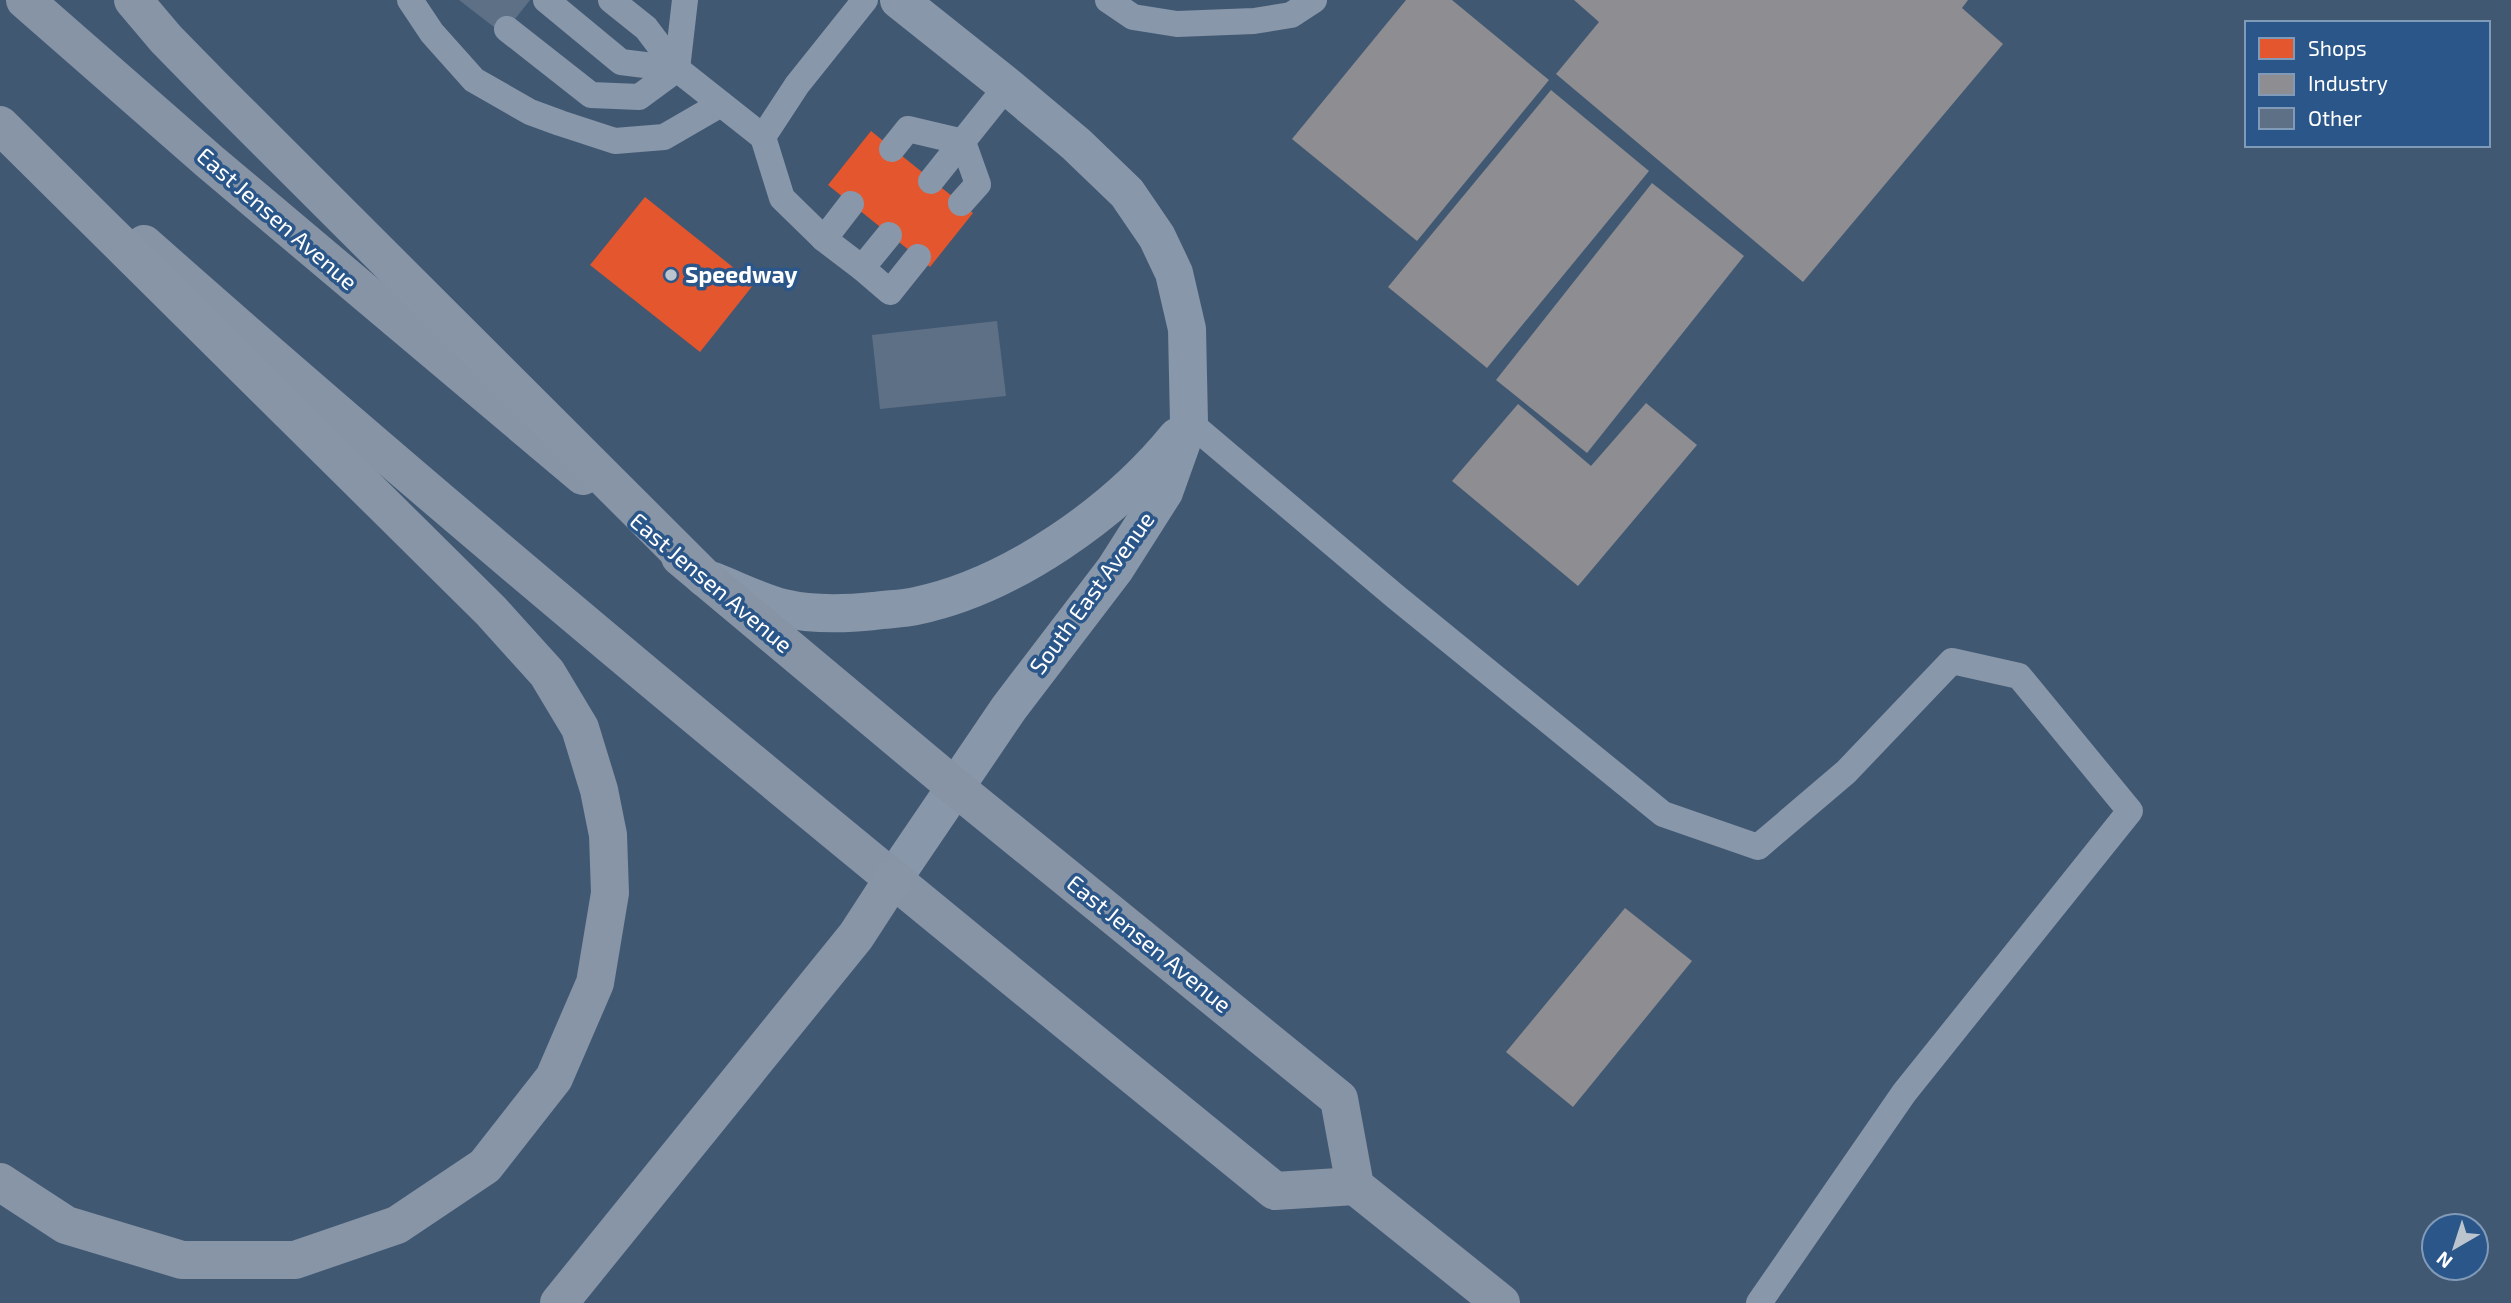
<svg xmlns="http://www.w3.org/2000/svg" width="2511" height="1303" viewBox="0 0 2511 1303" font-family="'Exo 2',sans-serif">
<rect width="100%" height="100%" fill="#415873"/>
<!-- shops -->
<g fill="#e4572e">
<polygon points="871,131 973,213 930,267 828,185"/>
<polygon points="645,197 754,284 700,352 590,265"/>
</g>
<!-- industry -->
<g fill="#8d8d92">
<polygon points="1406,0 1452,0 1549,80 1417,241 1292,139"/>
<polygon points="1574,0 1968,0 1962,8 2003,44 1803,282 1556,74 1599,22"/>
<polygon points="1551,90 1649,171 1487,368 1388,287"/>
<polygon points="1652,183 1744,256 1587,453 1496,380"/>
<polygon points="1646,403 1697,445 1578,586 1452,481 1518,404 1591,466"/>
<polygon points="1625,908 1692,961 1573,1107 1506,1052"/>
</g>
<!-- building -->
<g fill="#5e7085">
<polygon points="459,0 530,0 503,34"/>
<polygon points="997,321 1006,396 880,409 872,335"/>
</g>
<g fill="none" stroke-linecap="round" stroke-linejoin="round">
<!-- service -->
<g stroke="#8897a9" stroke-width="26">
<polyline points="410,0 432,33 474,80 530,112 560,123 615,141 664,137 721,104"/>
<polyline points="546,0 621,62 677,69"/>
<polyline points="611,0 646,28 677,69 763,137"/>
<polyline points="865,0 797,85 763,137 782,198 824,239 862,268 889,235"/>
<polyline points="1108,0 1133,17 1177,24 1254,21 1291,15 1314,0"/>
<polyline points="507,29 591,95 639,97 677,69 685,0"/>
<polyline points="892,149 908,129 963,142 978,184 961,203"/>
<polyline points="931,181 1007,86"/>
<polyline points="824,239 851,204"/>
<polyline points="862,268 890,292 918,257"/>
<polyline points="1189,422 1396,597 1663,814 1758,847 1846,772 1952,661 2019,676 2130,811 1904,1093 1759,1303"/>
</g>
<!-- minor -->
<g stroke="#8897a9" stroke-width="38">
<path d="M713 581C736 590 760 602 783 608 812 615 845 614 874 611 888 609 903 609 916 606 1012 586 1116 512 1177 437"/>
<polyline points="893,879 1009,708 1115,569 1164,492 1189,422 1187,329 1174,273 1157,237 1127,193 1076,144 1007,86 899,0"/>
</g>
<!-- primary -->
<g stroke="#8794a6" stroke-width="38">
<polyline points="25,0 209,161 583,476"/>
<path d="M144 244C512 570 893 880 1275 1191L1355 1186"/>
<polyline points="680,557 955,787 1339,1099 1355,1186 1501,1303"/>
</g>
<!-- motorway -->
<g stroke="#8795a6" stroke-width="38">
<polyline points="133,0 166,39 213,87 705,578"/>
<polyline points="0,125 491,611 547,673 580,728 599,790 608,835 610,893 595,983 554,1078 485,1166 397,1225 295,1260 182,1260 66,1225 0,1182"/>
<polyline points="559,1303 856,936 893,879"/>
</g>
</g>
<!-- markers -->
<circle fill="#bcc5ce" stroke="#2b5689" stroke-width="2.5" cx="671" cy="275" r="7"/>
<g text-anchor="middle" stroke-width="7" stroke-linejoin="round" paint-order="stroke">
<!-- street labels -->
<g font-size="23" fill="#fff" stroke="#2b5689">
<text transform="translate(277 219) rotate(41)" y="8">East Jensen Avenue</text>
<text transform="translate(711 583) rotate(40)" y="8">East Jensen Avenue</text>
<text transform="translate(1092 593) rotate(-54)" y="8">South East Avenue</text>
<text transform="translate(1149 944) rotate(39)" y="8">East Jensen Avenue</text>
</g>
<!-- poi labels -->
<g font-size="23" font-weight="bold" fill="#fff" stroke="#2b5689" text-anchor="start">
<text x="685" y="283">Speedway</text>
</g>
</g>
<!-- legend -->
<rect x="2245" y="21" width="245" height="126" fill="#2b5689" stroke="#809ab8" stroke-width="2"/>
<rect x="2259" y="38" width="35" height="21" fill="#e4572e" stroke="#809ab8" stroke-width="2"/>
<text x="2308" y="56" font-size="21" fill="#ffffff">Shops</text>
<rect x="2259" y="74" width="35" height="21" fill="#8d8d92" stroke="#809ab8" stroke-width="2"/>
<text x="2308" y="91" font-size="21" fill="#ffffff">Industry</text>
<rect x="2259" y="108" width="35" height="21" fill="#5e7085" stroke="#809ab8" stroke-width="2"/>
<text x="2308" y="126" font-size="21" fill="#ffffff">Other</text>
<!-- north arrow -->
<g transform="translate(2455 1247) rotate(219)"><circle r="33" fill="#2b5689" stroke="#809ab8" stroke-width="2"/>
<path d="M0-5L12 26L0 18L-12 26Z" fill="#bcc5ce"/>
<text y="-10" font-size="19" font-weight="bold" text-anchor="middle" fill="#ffffff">N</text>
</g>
</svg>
